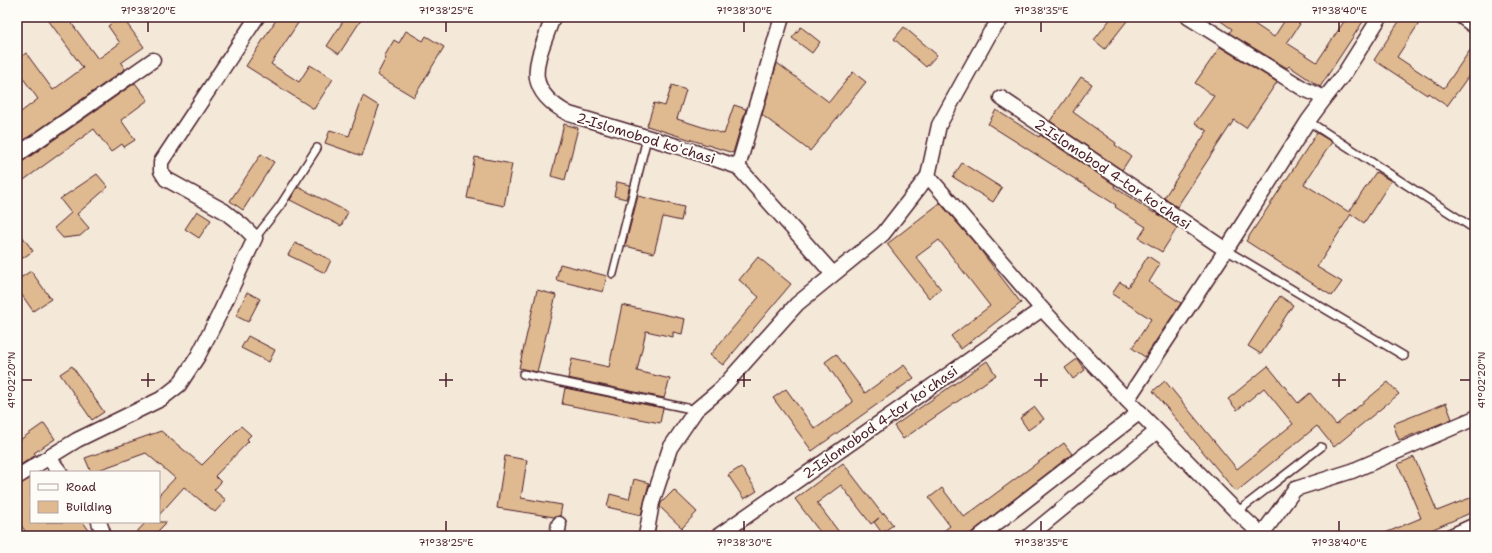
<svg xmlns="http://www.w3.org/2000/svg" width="1492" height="553" viewBox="0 0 1492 553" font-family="'Shantell Sans',sans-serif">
<rect width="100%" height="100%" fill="#f4e8d8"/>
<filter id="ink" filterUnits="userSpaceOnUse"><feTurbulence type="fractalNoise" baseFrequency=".025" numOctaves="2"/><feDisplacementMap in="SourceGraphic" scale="8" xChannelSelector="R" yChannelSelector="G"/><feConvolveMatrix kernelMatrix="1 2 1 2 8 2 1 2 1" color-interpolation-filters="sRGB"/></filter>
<g filter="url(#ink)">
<!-- building -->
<g fill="#dfb990" stroke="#4a1f2b">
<polygon points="46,17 67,17 98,59 120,43 108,26 120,17 122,17 144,47 121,63 125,69 17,145 17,115 38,99 17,70 17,60 26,53 53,90 83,68"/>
<polygon points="278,17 302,17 271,64 299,82 310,65 333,79 314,109 246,66"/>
<polygon points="346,17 363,17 339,54 327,46"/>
<polygon points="1112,17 1130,17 1105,49 1094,40"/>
<polygon points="1215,17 1244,17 1274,37 1287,17 1290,17 1300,24 1287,43 1317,62 1347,17 1366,17 1320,87 1289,66 1287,68 1229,33 1232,29"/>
<polygon points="1402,17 1423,17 1397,57 1444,88 1475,43 1475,67 1447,106 1428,93 1427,95 1374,60"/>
<polygon points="801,27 820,42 812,53 792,38"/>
<polygon points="904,27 937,55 926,67 894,39"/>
<polygon points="406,31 423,41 426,36 444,47 414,97 377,75 386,58 384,57 394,40 399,43"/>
<polygon points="1220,47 1277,82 1246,128 1234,120 1177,207 1164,198 1207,131 1195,123 1214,96 1195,83"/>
<polygon points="777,63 829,102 853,72 866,82 810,151 762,115"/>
<polygon points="1081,77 1092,84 1073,112 1116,143 1115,145 1131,156 1122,170 1050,121"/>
<polygon points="135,83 148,100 121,120 135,140 124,147 122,144 111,152 94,129 17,185 17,163 22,162"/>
<polygon points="672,85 686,90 677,119 690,123 724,134 734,105 746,109 733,153 647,126 654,103 665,106"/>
<polygon points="363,96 379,106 362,156 325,143 330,130 349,136"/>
<polygon points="996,110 1039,137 1040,135 1115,185 1114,187 1154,213 1155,212 1177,228 1162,252 1139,238 1146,227 1115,207 1116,205 988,124"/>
<polygon points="564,124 578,128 565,180 551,176"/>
<polygon points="1317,133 1332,142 1304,184 1349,212 1376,172 1391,181 1364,223 1351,214 1317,267 1342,282 1332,296 1246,241"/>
<polygon points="261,154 274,162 243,210 230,201"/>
<polygon points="475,157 512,164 504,206 467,198"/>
<polygon points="962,163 1002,188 993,202 953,177"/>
<polygon points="97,174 108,187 77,214 89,228 80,236 63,238 54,228 71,213 60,199"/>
<polygon points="617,182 630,185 626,199 614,196"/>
<polygon points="298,187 348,212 341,226 290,200"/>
<polygon points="638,196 684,207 681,221 663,217 654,253 625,246"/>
<polygon points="940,203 978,247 1021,303 961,349 951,336 990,306 939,240 916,257 941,289 929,298 887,244"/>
<polygon points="197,211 211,220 199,238 185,229"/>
<polygon points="17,229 33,251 17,262"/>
<polygon points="295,243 331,260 325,273 288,255"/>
<polygon points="1148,256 1160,264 1149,282 1181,303 1145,357 1132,348 1151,319 1112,294 1120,282 1128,287"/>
<polygon points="758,257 791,284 723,365 710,355 759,297 739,280"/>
<polygon points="560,264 607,276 603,292 556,280"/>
<polygon points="31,271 51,299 33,311 17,288 17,280"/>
<polygon points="537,290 556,295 537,372 519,368"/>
<polygon points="247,292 260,299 248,322 236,316"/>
<polygon points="1280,296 1293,305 1261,354 1248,346"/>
<polygon points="622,305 685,319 682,334 673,332 673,337 646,331 637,371 670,379 664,398 568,378 572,359 609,367"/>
<polygon points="248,336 275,350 269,362 241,348"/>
<polygon points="836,354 865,393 904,365 914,378 812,451 773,398 786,389 815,429 853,402 825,362"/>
<polygon points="1077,359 1085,370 1073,379 1065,368"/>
<polygon points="987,361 996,375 903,439 894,426"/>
<polygon points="72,366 104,412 92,420 60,374"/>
<polygon points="1268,366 1298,403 1310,393 1336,425 1388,382 1399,394 1334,447 1317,426 1236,492 1153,391 1165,381 1237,469 1293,424 1264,388 1237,410 1228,399"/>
<polygon points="565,388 663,408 660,423 562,404"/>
<polygon points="1446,403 1452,419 1399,440 1393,424"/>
<polygon points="1035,407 1044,419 1028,430 1020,418"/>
<polygon points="44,423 55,439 34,453 36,455 17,467 17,442"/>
<polygon points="241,426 251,435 247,439 249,441 215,476 221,482 214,490 226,500 215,512 184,487 159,515 159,495 175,478 146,453 93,472 91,472 85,458 161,431 202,465"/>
<polygon points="1064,443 1072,454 967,536 937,536 950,526 929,498 942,488 964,517"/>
<polygon points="505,456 527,460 521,498 562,505 560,516 554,517 497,508"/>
<polygon points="1414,457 1437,511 1475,496 1475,511 1417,536 1378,536 1421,518 1398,464"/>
<polygon points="843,463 883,515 884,513 893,525 882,533 874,522 879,518 871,524 841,485 817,503 842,536 823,536 795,499"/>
<polygon points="741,467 757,491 744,499 728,475"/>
<polygon points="31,478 31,522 83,522 93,536 29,536 17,520 17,485"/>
<polygon points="634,479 649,483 641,515 607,507 610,494 629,499"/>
<polygon points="674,490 697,512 682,528 660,507 661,503"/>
<polygon points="146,522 167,522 153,536 133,536"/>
</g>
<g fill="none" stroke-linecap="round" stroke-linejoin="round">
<!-- service casing -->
<g stroke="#4a1f2b" stroke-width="10">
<g id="service">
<polyline points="1456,17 1475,31"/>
<polyline points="1308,121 1470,226"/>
<polyline points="255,238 280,206 317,148"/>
<polyline points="1226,250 1404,356"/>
<polyline points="613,274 647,138"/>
<polyline points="523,374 696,410"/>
<polyline points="1237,512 1321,447"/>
</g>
</g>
<!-- minor casing -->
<g stroke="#4a1f2b" stroke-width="17">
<g id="minor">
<path d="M553 17C538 60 519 87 569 114L683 148 738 167 833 274"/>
<polyline points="1188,17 1304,89 1325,98 1344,74 1380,17"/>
<polyline points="1001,98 1226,250"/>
<polyline points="17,155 153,60"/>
<polyline points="738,167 782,17"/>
<polyline points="928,176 1042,309 1127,400 1237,512 1263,536"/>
<polyline points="1127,400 1226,250 1308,121 1325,98"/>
<polyline points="49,458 60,472"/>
<polyline points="17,477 77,440 161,399 179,385 198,356 219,315 255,238 243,226 224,211 166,179 161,171 161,162 257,17"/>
<polyline points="99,522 103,533 103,536"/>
<polyline points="1262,534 1295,489 1352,471 1475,418"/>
<polyline points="557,536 559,524"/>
<polyline points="646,536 652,503 670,448 696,410 722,388 797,304 883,234 928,176 939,125 990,33 1003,17"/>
<polyline points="718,536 1042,309"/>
<polyline points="980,536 1140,412"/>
<polyline points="1029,536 1157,431"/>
<polyline points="1451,536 1475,525"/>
</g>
</g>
<!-- service -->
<use href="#service" stroke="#fdfcf7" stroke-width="7"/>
<!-- minor -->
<use href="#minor" stroke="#fdfcf7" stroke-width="14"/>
</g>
</g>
<!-- ticks -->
<path fill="none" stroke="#4a1f2b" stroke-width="1.5" d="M148 22V32M446 22V32M744 22V32M1041 22V32M1339 22V32M148 373V387M446 373V387M744 373V387M1041 373V387M1339 373V387M22 380H32M141 380H155M439 380H453M737 380H751M1034 380H1048M1332 380H1346M1460 380H1470M446 521V531M744 521V531M1041 521V531M1339 521V531"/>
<g text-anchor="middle" stroke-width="4" stroke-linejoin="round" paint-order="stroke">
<!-- street labels -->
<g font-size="14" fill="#4a1f2b" stroke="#fdfcf7">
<text transform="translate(646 138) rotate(17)" y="5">2-Islomobod koʻchasi</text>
<text transform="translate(1113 174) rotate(34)" y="5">2-Islomobod 4-tor koʻchasi</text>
<text transform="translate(880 422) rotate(-35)" y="5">2-Islomobod 4-tor koʻchasi</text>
</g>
</g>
<!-- margin -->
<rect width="1492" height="553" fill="none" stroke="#fdfcf7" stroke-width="44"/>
<!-- legend -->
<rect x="30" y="471" width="130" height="52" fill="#fdfcf7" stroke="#b5a4a5"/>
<rect x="38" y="484" width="20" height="6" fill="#fdfcf7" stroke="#b5a4a5"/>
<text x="66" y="491" font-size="12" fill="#4a1f2b">Road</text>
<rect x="38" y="501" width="20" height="12" fill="#dfb990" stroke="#b5a4a5"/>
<text x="66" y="511" font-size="12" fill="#4a1f2b">Building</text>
<rect x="22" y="22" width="1448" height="509" fill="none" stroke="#4a1f2b" stroke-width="1.5"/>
<g font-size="10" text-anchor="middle" fill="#4a1f2b">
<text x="148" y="14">71°38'20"E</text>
<text x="446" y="14">71°38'25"E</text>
<text x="744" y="14">71°38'30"E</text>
<text x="1041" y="14">71°38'35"E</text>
<text x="1339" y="14">71°38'40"E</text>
<text transform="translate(11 380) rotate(-90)" y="4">41°02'20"N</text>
<text transform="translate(1481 380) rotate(-90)" y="4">41°02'20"N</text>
<text x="446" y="546">71°38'25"E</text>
<text x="744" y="546">71°38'30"E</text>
<text x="1041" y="546">71°38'35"E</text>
<text x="1339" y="546">71°38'40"E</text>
</g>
</svg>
